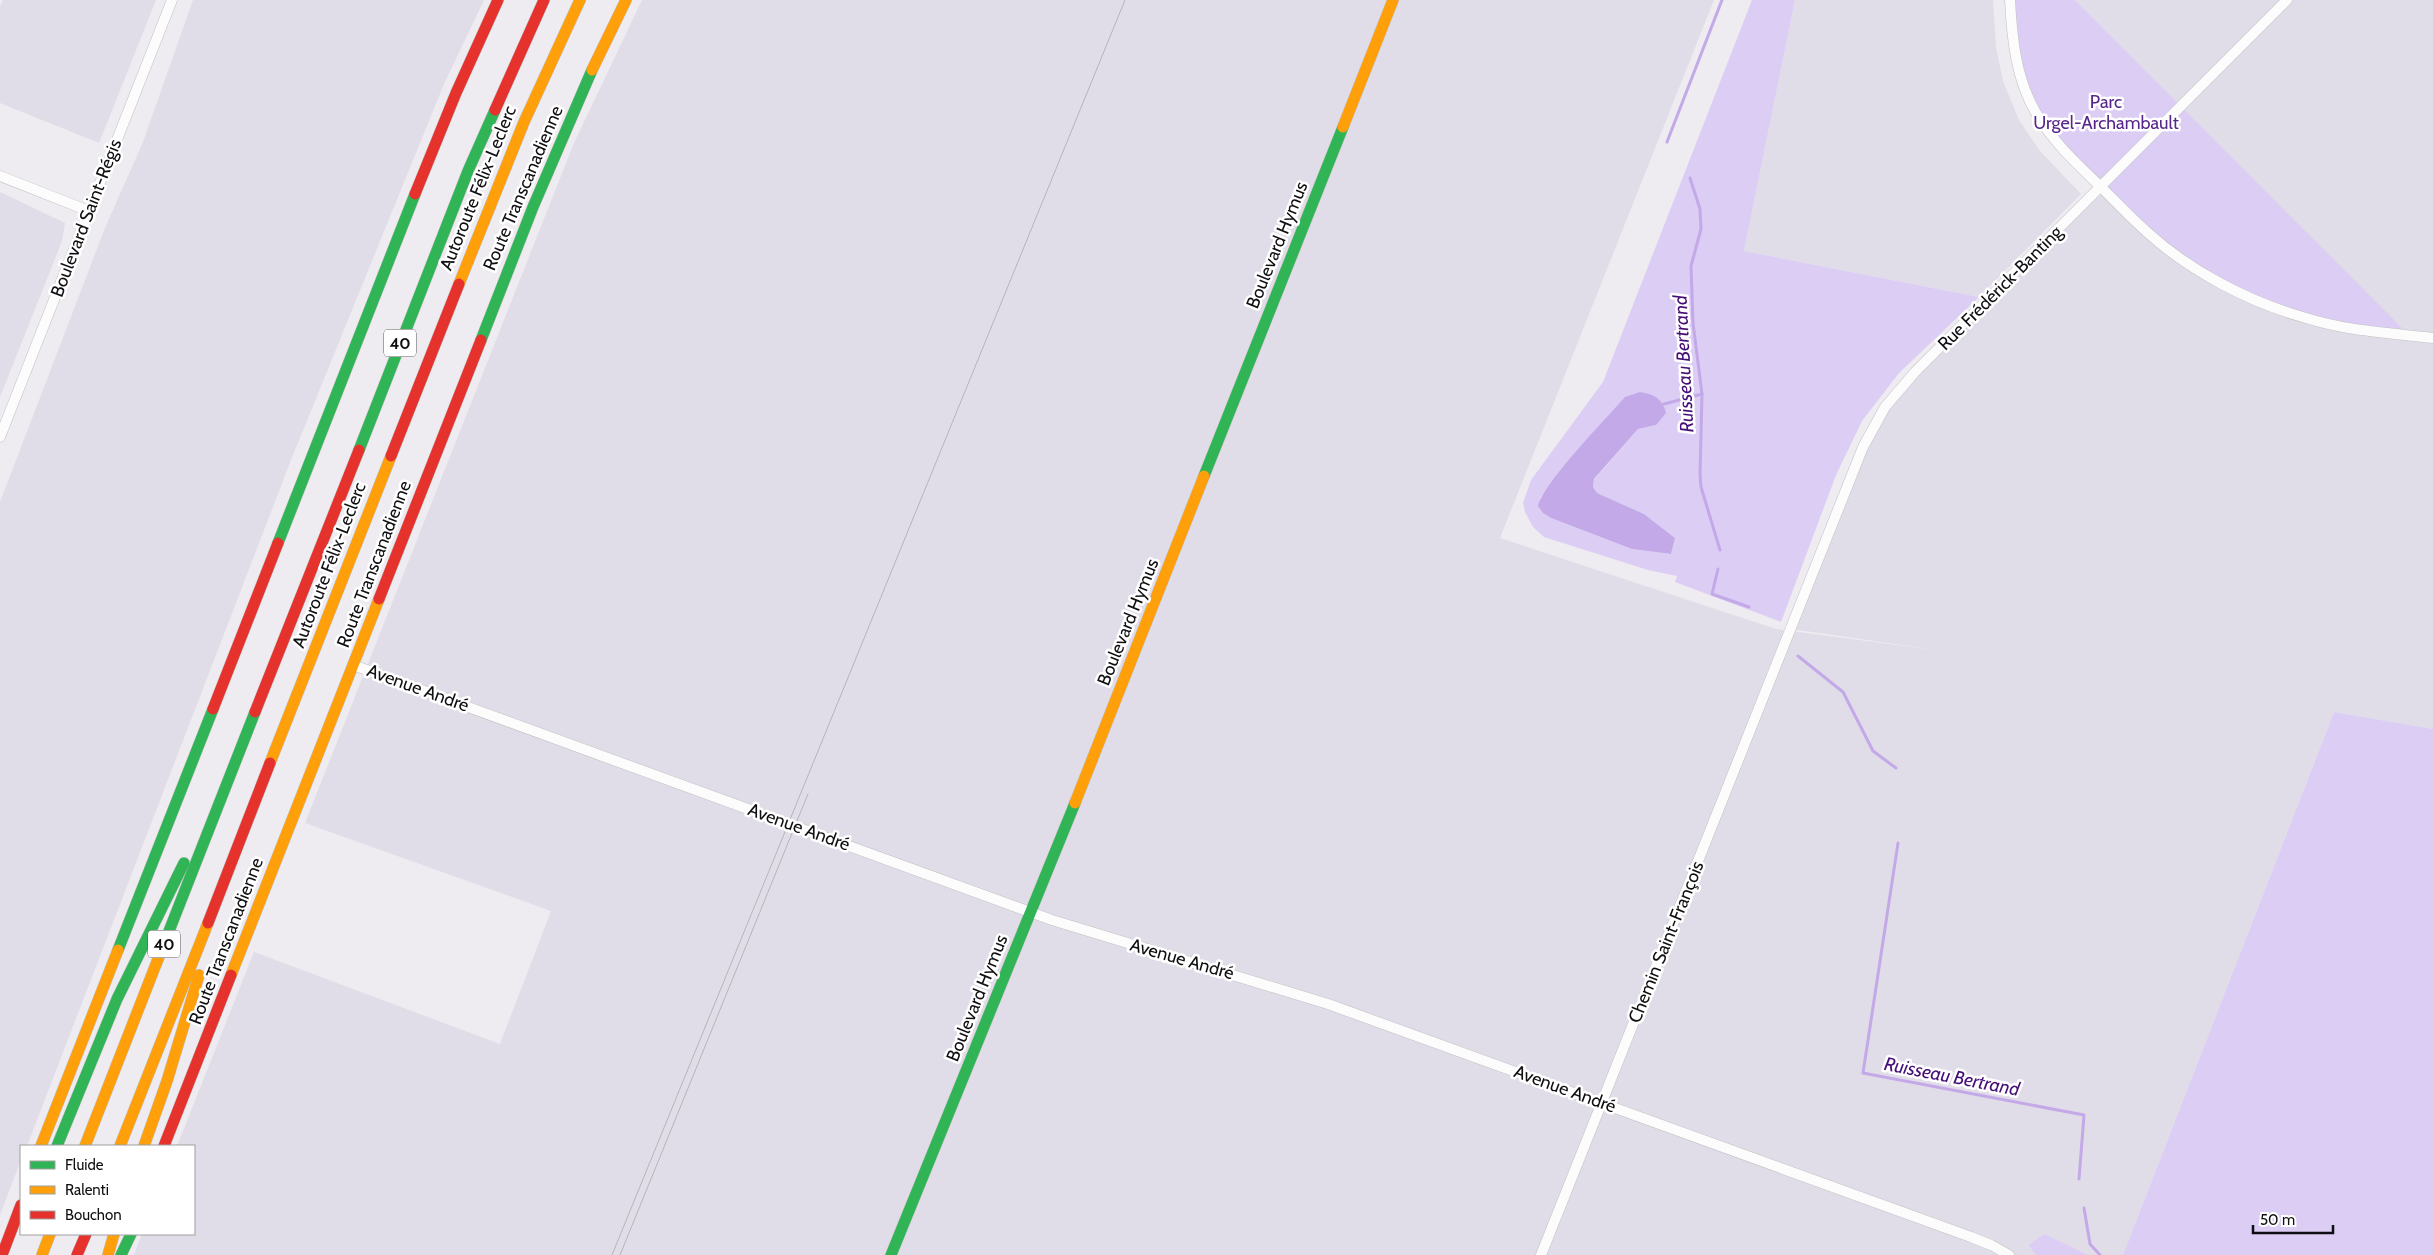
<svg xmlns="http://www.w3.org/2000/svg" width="2433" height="1255" viewBox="0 0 2433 1255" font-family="Cabin,sans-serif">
<rect width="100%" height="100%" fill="#eeebf1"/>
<!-- built -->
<g fill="#e1dde8">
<polygon points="3,0 156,0 99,143 0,103 0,6"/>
<polygon points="193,0 484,0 444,84 291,460 27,1146 21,1146 21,1160 0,1215 0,502 105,228 143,142"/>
<polygon points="642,0 1714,0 1500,538 1776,629 1943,651 1791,629 1885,407 2101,187 2408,335 2075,0 2433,0 2433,729 2334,712 2123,1255 134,1255 142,1234 194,1234 194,1146 177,1146 254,952 500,1044 551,911 305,823 574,143"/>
<polygon points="1795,0 1993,0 1996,48 2003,81 2019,120 2040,151 2081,194 1979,297 1744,251"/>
<polygon points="0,192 65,223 62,241 0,397"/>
</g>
<!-- green -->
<g fill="#dccdf5" fill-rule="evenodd">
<path d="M1752 0H1795L1744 251 1979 297 1899 373 1862 421 1836 475 1781 622 1675 582 1677 576 1648 570 1544 537 1533 527 1525 512 1523 503 1531 480 1603 382ZM1625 398 1656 425 1638 429 1594 480 1593 487 1597 493 1644 514 1675 538 1671 554 1632 549 1551 518 1540 498Z"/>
<polygon points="2010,0 2075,0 2409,335 2306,319 2244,295 2184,261 2061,148 2022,81"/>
<polygon points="2334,712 2433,729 2433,1255 2123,1255"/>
<polygon points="2044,1234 2088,1255 2036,1255 2029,1245"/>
</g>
<!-- water -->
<path fill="#c3a9e8" d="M1640 392C1654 394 1663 399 1666 413L1656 425 1638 429 1594 479 1593 487 1597 493 1644 514 1675 538 1671 554 1632 549 1551 518 1543 513 1538 506C1544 482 1606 419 1625 397Z"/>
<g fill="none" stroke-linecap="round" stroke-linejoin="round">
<!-- stream -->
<g stroke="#c3a9e8" stroke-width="3">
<polyline points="1667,142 1722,0"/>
<polyline points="1690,178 1700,209 1701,229 1691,266 1693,323 1702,394 1700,474 1701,487 1720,550"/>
<polyline points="1664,404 1702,394"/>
<polyline points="1718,569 1712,594 1749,607"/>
<polyline points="1798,656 1843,692 1873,751 1896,768"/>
<polyline points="1898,843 1863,1073 2084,1115 2079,1179"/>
<polyline points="2084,1208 2090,1244 2100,1255"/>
</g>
<!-- street casing -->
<g stroke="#c1c0c3" stroke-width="11">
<g id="street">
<path d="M2010 0C2012 39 2016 79 2036 113 2053 142 2077 164 2101 187 2116 202 2131 218 2147 232 2191 272 2249 302 2306 318 2347 331 2391 333 2433 338"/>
<polyline points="0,176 89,211"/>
<polyline points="0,437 172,0"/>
<polyline points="353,665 1052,920 1328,1004 1971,1237 1991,1245 2009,1255"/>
<polyline points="1541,1255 1863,447 1885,407 1915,372 2287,0"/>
</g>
</g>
<!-- fast casing -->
<g stroke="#c1c0c3" stroke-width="12">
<g id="fast">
<polyline points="481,340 533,207 592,70"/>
<polyline points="359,450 468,171 495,110"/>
<polyline points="1204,476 1343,127"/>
<polyline points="278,543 415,194"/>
<polyline points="118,950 213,709"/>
<polyline points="160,954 255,712"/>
<polyline points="57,1146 117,999 184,863"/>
<polyline points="121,1255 131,1234"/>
<polyline points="891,1255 1075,803"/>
</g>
</g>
<!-- slow casing -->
<g stroke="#c1c0c3" stroke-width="12">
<g id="slow">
<polyline points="592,70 626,0"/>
<polyline points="1343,127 1393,0"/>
<polyline points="459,284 524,122 580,0"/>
<polyline points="270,763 391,456"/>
<polyline points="1075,803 1204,476"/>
<polyline points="231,975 379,599"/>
<polyline points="41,1146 118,950"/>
<polyline points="85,1146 160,954"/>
<polyline points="120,1146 208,923"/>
<polyline points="144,1146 167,1081 199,975"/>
<polyline points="19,1211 21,1208"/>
<polyline points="42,1255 50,1234"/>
<polyline points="108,1255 114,1234"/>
</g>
</g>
<!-- jam casing -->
<g stroke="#c1c0c3" stroke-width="12">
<g id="jam">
<polyline points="495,110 544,0"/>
<polyline points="415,194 456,93 498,0"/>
<polyline points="391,456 459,284"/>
<polyline points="379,599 481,340"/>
<polyline points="213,709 278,543"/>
<polyline points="255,712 359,450"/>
<polyline points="208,923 270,763"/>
<polyline points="164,1146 231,975"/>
<polyline points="2,1255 21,1205"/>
<polyline points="77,1255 86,1234"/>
</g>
</g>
<!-- street -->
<use href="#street" stroke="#fcfcfd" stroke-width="10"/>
<!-- fast -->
<use href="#fast" stroke="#30b455" stroke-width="11"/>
<!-- slow -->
<use href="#slow" stroke="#ff9f0a" stroke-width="11"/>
<!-- jam -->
<use href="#jam" stroke="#e5322d" stroke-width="11"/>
<!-- tram -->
<g stroke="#b5b5b6" stroke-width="1">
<polyline points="612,1255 1125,0"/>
<polyline points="620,1255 808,794"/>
</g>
</g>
<g text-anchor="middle" stroke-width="5" stroke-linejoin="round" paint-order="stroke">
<!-- shield labels -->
<g fill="#fff" stroke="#575658" stroke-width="1">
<rect x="384" y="329.5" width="32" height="27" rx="4"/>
<rect x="148" y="930.5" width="32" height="27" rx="4"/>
</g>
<g font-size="16" font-weight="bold" fill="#0f0e11">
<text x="400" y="349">40</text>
<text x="164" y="950">40</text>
</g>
<!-- park labels -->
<g font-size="18" fill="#57268a" stroke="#fff">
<text x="2106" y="108">Parc<tspan x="2106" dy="21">Urgel-Archambault</tspan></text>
</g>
<!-- street labels -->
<g font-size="18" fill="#0f0e11" stroke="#fff">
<text transform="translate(478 188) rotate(-68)" y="6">Autoroute Félix-Leclerc</text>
<text transform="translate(523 188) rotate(-67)" y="6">Route Transcanadienne</text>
<text transform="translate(86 218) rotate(-69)" y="6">Boulevard Saint-Régis</text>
<text transform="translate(1277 245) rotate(-68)" y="6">Boulevard Hymus</text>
<text transform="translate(2000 288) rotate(-45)" y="6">Rue Frédérick-Banting</text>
<text transform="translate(374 564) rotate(-69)" y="6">Route Transcanadienne</text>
<text transform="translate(329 565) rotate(-69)" y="6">Autoroute Félix-Leclerc</text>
<text transform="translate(1128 622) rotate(-68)" y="6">Boulevard Hymus</text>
<text transform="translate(418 688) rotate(20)" y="6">Avenue André</text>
<text transform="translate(799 827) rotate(20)" y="6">Avenue André</text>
<text transform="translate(226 941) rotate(-69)" y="6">Route Transcanadienne</text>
<text transform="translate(1666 942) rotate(-68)" y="6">Chemin Saint-François</text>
<text transform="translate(1182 959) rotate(16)" y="6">Avenue André</text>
<text transform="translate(977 998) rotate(-68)" y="6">Boulevard Hymus</text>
<text transform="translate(1565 1089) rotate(20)" y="6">Avenue André</text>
</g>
<!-- water labels -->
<g font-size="19" font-style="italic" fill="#460f76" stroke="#fff">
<text transform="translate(1683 364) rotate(-93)" y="7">Ruisseau Bertrand</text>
<text transform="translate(1952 1076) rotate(11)" y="7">Ruisseau Bertrand</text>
</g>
</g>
<!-- legend -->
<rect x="20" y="1145" width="175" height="90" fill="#ffffff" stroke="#9f9fa0"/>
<rect x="30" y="1161" width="25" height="8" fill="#30b455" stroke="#9f9fa0"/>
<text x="65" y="1170" font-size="15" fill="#0f0e11">Fluide</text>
<rect x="30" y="1186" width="25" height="8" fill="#ff9f0a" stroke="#9f9fa0"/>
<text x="65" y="1195" font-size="15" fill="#0f0e11">Ralenti</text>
<rect x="30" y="1211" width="25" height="8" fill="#e5322d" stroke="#9f9fa0"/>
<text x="65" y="1220" font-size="15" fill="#0f0e11">Bouchon</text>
<!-- scale -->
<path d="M2253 1225v8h80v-8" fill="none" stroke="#0f0e11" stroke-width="2.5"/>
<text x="2260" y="1225" font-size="15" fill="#0f0e11" stroke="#ffffff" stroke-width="4" paint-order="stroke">50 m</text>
</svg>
